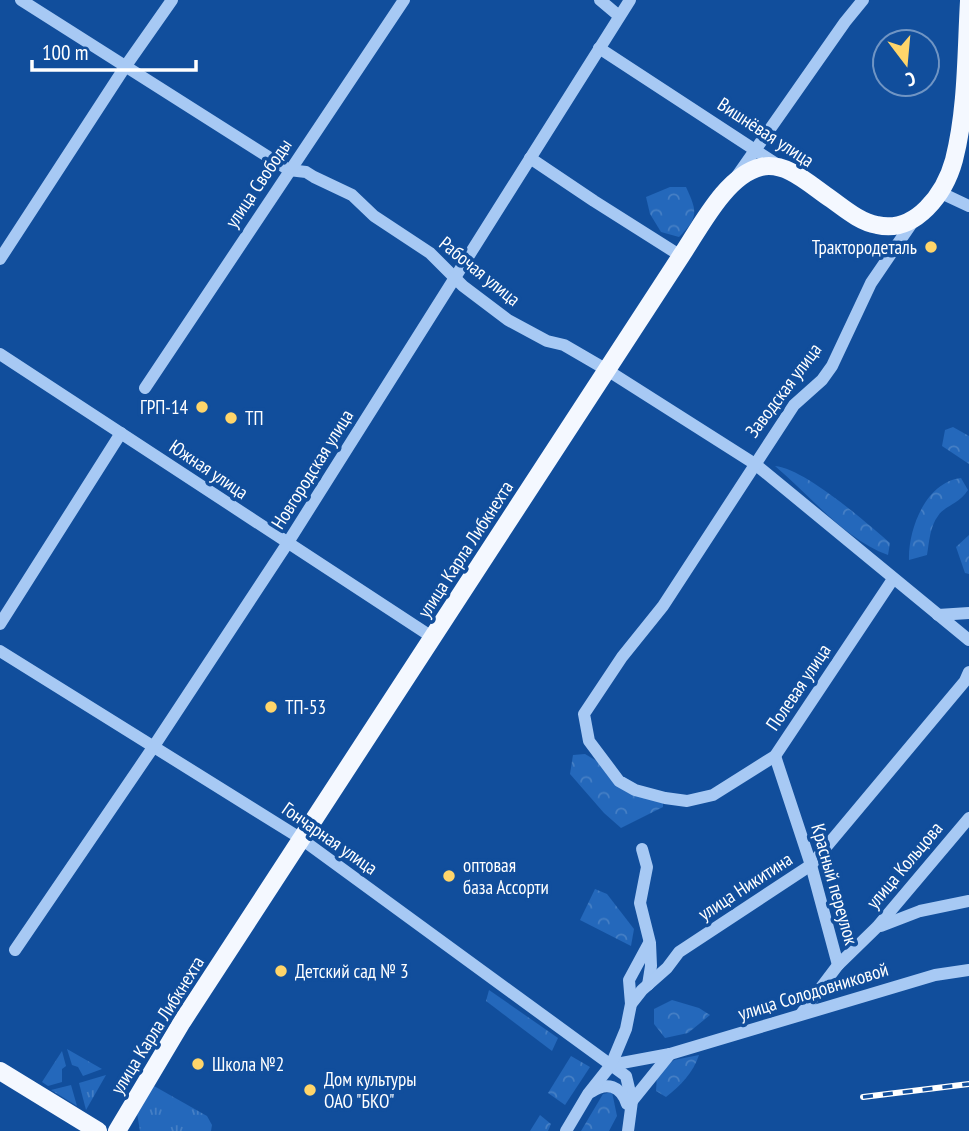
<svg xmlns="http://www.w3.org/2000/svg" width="969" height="1131" viewBox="0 0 969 1131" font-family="'PT Sans Narrow',sans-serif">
<defs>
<pattern id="grass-tufts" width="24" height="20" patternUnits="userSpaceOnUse" patternTransform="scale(1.75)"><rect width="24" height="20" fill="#2468bb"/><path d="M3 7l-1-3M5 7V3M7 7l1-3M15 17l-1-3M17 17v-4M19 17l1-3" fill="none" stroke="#457fc5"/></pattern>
<pattern id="forest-crowns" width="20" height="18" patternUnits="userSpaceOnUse" patternTransform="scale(1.75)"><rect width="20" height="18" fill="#2468bb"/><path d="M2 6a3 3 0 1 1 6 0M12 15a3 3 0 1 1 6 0" fill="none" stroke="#457fc5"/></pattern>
</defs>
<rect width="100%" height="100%" fill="#114e9c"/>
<!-- grass -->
<g fill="url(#grass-tufts)">
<polygon points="67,1049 102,1069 83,1076 78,1067 72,1065"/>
<polygon points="62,1051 66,1066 62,1069 62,1082 48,1086 42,1082"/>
<polygon points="106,1075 86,1110 79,1083"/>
<polygon points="71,1085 77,1106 51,1090"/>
<polygon points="154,1086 207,1116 212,1125 211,1131 140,1131 137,1113"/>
</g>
<!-- forest -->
<g fill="url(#forest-crowns)">
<path d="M670 187H686C697 211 699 217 679 237L661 232 650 214 646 197Z"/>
<polygon points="953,427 969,436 969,464 942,446 945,430"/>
<path d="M775 466C804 468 867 523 890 543L888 555C844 539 811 496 775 466Z"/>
<path d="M961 478 968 490C958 505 944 506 938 516 930 526 929 543 927 555L909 560C908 529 926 482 961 478Z"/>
<polygon points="969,535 969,574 965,573 956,547"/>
<polygon points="585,754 663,800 663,807 621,828 604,813 570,774 573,755"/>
<polygon points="595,889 607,894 634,929 631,946 580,920"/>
<polygon points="489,990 558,1038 552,1051 486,1001"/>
<polygon points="672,1000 699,1008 710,1015 688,1033 665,1038 654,1024 654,1009"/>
<path d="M699 1055C693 1073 681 1085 666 1097L656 1091 657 1074 674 1060Z"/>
<polygon points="571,1056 590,1067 565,1105 548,1093"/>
<polygon points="612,1092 617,1116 609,1131 581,1131 603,1094"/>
<polygon points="540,1115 551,1124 548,1131 530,1131"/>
</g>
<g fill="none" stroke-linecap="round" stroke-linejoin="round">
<!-- minor -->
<g stroke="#a7c9f4" stroke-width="12">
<polyline points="21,0 289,170 306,172 314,177 352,195 374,216 430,253 463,286 508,320 547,341 564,345 607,370 755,464 969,640"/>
<polyline points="600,0 619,16"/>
<polyline points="599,48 781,167"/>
<polyline points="530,158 594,201 681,256"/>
<polyline points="737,176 845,22 863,0"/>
<polyline points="939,192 969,206"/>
<polyline points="0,259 125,67 172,0"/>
<polyline points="0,354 432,637"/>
<polyline points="145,388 404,0"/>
<polyline points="893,579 775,756 713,795 687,801 665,798 635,790 619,781 589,741 584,714 622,657 663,606 794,405 822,380 832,366 871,283 916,217"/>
<polyline points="938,615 969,613"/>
<polyline points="0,624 121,433"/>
<polyline points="0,651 300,838 626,1076 632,1101 628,1131"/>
<polyline points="775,756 811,865 838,965"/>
<polyline points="642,849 647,867 640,903 650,943 651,966 648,985"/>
<polyline points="881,926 920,911 969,901"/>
<polyline points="15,950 154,746 287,544 630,0"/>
<polyline points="631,1004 629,980 649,943"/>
<polyline points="801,1014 838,965 877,927 969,818"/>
<polyline points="611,1065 670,1054 935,975 969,970"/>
<path d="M591 1092C607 1081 621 1086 627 1104"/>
<polyline points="632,1101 670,1054"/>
<polyline points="566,1131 588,1094 611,1065 626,1029 631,1004 642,990 667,968 679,952 811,865 965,681 969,672"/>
</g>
<!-- major -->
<g stroke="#f4f8ff" stroke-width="18">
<polyline points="0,1071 98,1131"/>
<path d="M117 1131 182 1022 681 256C700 228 726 175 761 167 787 161 811 186 831 199 845 209 860 222 877 225 916 234 945 193 954 160 967 109 966 53 969 1"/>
</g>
<!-- rail casing -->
<g stroke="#fff" stroke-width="6">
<polyline id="rail" points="863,1097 969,1084"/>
</g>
<!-- rail -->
<use href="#rail" stroke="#114e9c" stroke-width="3.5" stroke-dasharray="10" stroke-linecap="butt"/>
</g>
<!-- markers -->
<g fill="#ffd56a" stroke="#114e9c" stroke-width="2.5">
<circle cx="931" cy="247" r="7"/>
<circle cx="202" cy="407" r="7"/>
<circle cx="231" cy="418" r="7"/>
<circle cx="271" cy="707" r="7"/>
<circle cx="449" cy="876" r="7"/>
<circle cx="281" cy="971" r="7"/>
<circle cx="198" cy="1064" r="7"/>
<circle cx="310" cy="1090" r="7"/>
</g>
<g text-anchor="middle" stroke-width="7" stroke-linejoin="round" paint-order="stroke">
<!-- street labels -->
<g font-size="19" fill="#fff" stroke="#114e9c">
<text transform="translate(766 132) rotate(33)" y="7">Вишнёвая улица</text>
<text transform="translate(258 183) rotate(-56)" y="7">улица Свободы</text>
<text transform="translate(480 271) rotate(39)" y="7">Рабочая улица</text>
<text transform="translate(783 390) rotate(-53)" y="7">Заводская улица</text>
<text transform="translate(209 469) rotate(34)" y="7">Южная улица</text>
<text transform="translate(312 469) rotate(-58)" y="7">Новгородская улица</text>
<text transform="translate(465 549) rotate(-57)" y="7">улица Карла Либкнехта</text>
<text transform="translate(798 687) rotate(-56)" y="7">Полевая улица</text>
<text transform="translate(330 838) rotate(35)" y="7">Гончарная улица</text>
<text transform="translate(904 865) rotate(-50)" y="7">улица Кольцова</text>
<text transform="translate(835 884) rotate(74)" y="7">Красный переулок</text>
<text transform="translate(745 886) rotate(-33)" y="7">улица Никитина</text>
<text transform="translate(813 991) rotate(-17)" y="7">улица Солодовниковой</text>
<text transform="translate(157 1025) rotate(-58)" y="7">улица Карла Либкнехта</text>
</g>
<!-- poi labels -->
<g font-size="19" fill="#fff" stroke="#114e9c" text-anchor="start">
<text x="917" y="254" text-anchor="end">Трактородеталь</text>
<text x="188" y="414" text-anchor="end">ГРП-14</text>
<text x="245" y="425">ТП</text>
<text x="285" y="714">ТП-53</text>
<text x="463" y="872">оптовая<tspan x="463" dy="22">база Ассорти</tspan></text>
<text x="295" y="978">Детский сад № 3</text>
<text x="212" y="1071">Школа №2</text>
<text x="324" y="1086">Дом культуры<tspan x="324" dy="22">ОАО "БКО"</tspan></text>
</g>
</g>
<!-- north arrow -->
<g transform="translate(906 63) rotate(164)"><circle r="33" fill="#114e9c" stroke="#7095c4" stroke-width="2"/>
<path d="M0-5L12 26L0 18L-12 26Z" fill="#ffd56a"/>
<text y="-10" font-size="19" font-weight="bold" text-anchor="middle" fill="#ffffff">С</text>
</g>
<!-- scale -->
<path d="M32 60v10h164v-10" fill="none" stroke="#ffffff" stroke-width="3.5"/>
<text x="42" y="60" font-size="21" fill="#ffffff" stroke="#114e9c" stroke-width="5" paint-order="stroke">100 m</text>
</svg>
